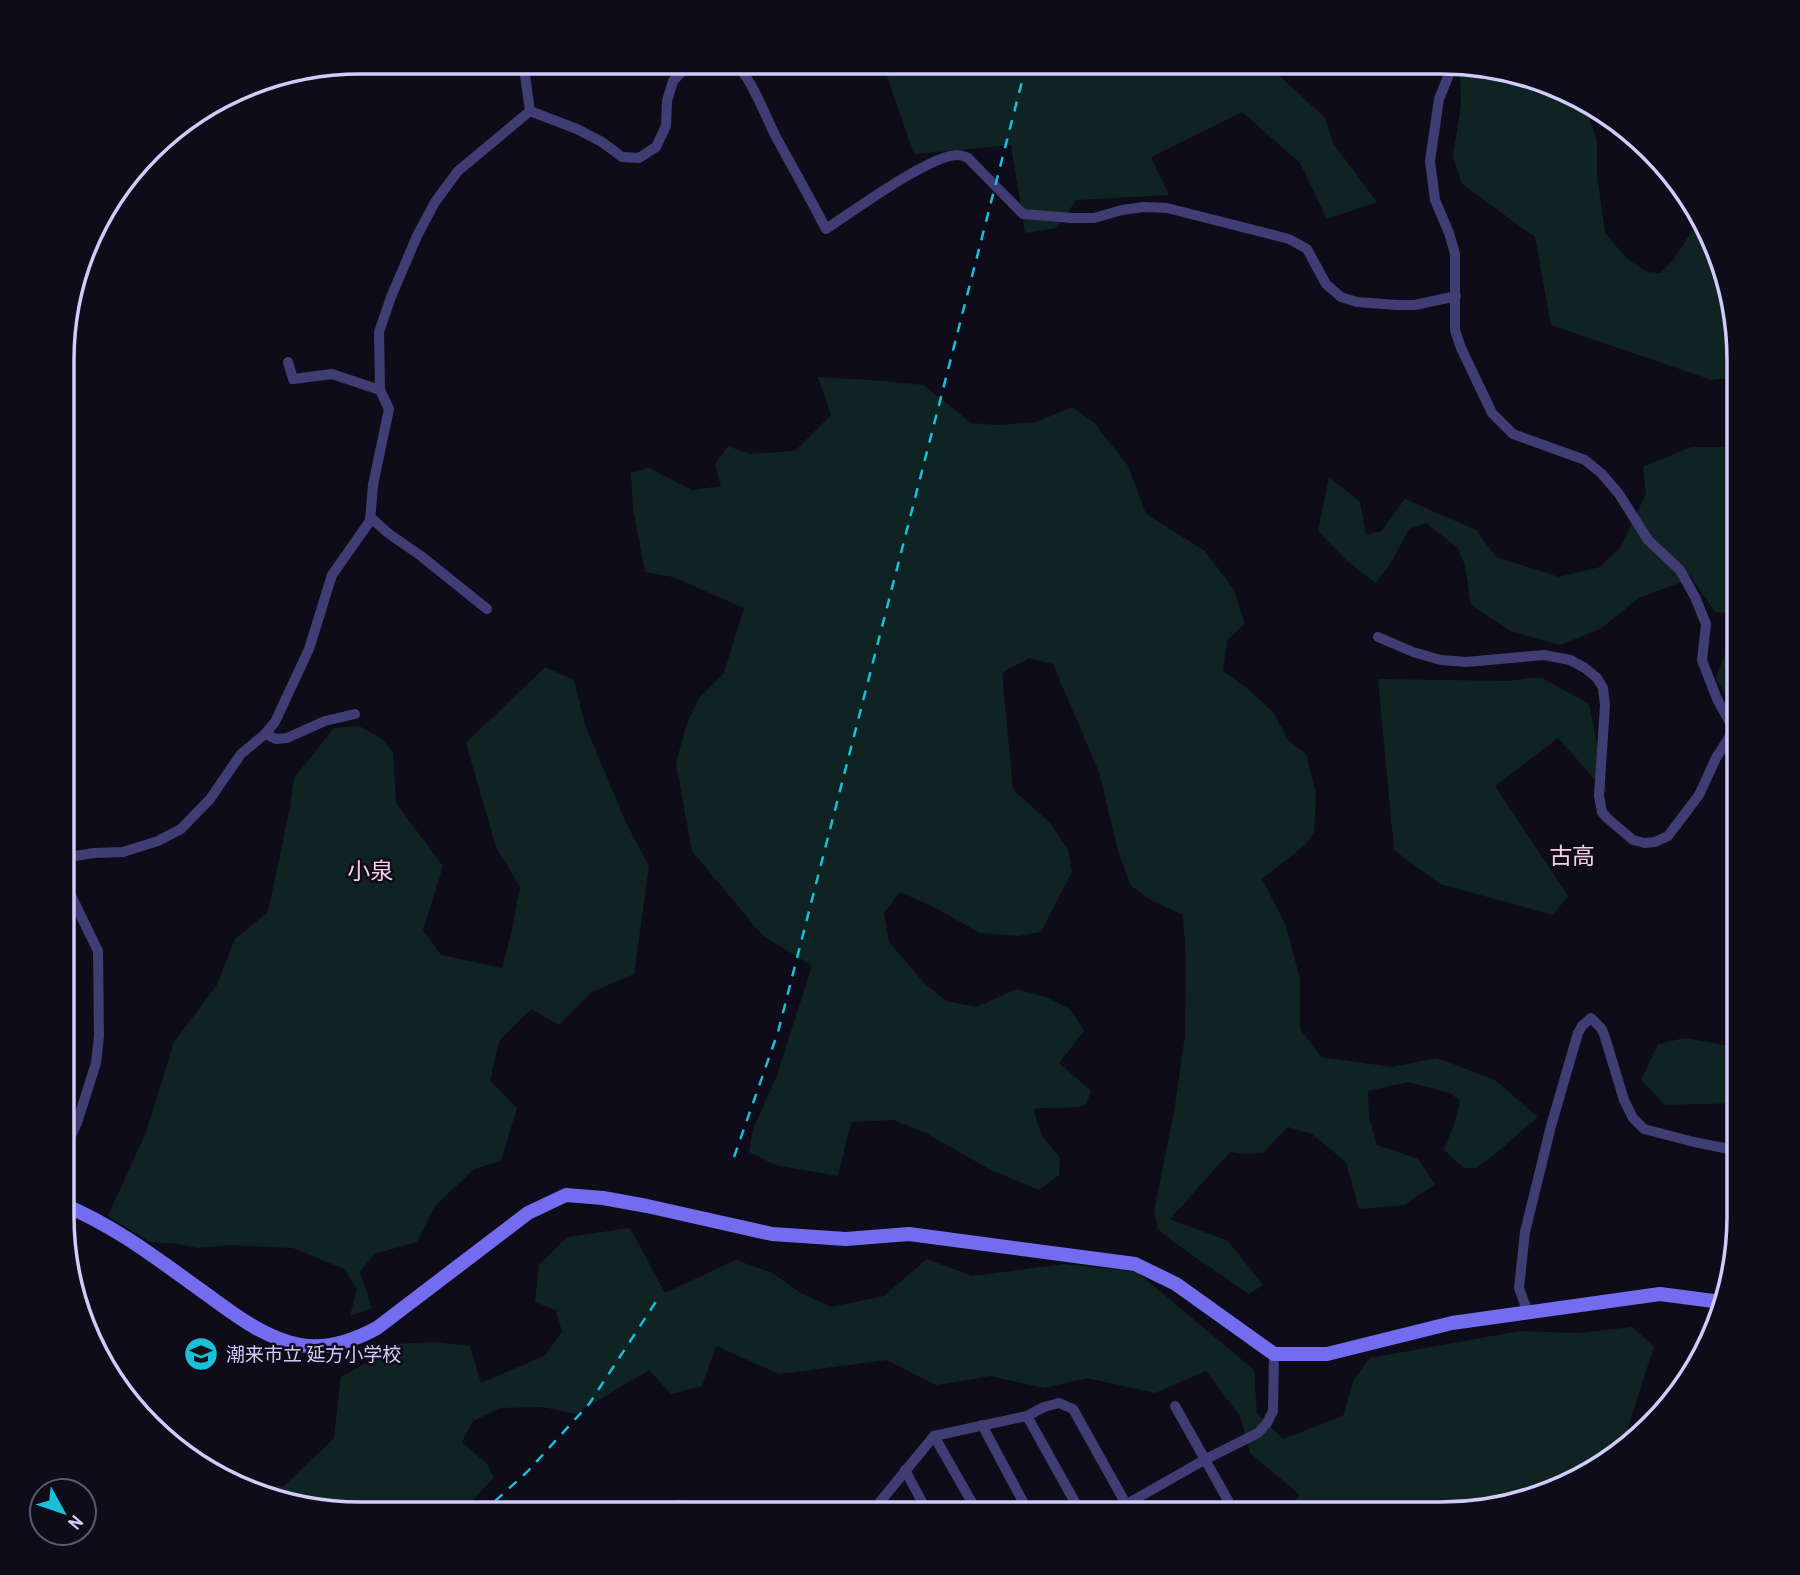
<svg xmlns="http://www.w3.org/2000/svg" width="1800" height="1575" viewBox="0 0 1800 1575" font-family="'Archivo Narrow','Noto Sans JP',sans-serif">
<rect width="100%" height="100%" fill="#0f0c1a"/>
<!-- green -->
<g fill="#102323">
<polygon points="882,62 1265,62 1325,118 1333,143 1377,202 1327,219 1300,163 1242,112 1151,157 1169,195 1076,200 1057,228 1025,233 1011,145 914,154"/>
<polygon points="1466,63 1572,92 1583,99 1597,141 1597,175 1605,233 1627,259 1647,272 1660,273 1674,259 1699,220 1716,245 1738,339 1738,377 1712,380 1551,325 1535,237 1462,184 1453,156 1461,104 1460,73"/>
<path d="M818 377 871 380 924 385 971 423 997 425 1036 422 1073 407 1095 424 1128 466 1146 514 1205 551 1234 590 1245 624 1227 640 1223 671 1247 688 1274 713 1288 740 1306 754 1316 793 1314 832 1305 845 1262 879 1286 926 1300 979V1029L1321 1057 1392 1067 1437 1058 1495 1080 1538 1117 1494 1155 1476 1168H1464L1444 1150 1454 1125 1460 1101 1450 1093 1408 1082 1368 1091 1369 1118 1377 1145 1418 1159 1435 1184 1404 1205 1359 1209 1346 1162 1312 1134 1288 1127 1263 1153 1246 1154 1230 1152 1170 1219 1228 1241 1263 1285 1249 1294 1172 1241 1158 1229 1154 1211 1174 1112 1185 1035 1186 960 1183 915 1151 900 1131 886 1118 851 1099 772 1053 664 1029 658 1002 673 1013 790 1049 822 1068 849 1072 872 1041 932 1018 936 980 933 932 906 900 892 884 913 889 942 924 983 946 1001 977 1007 1016 989 1046 997 1070 1009 1084 1031 1059 1063 1091 1091 1086 1105C1067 1110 1052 1106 1033 1109L1041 1134 1060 1158 1059 1175 1039 1190 991 1170 926 1133 894 1120 851 1122 838 1176 775 1165 749 1152 753 1129 776 1078 812 966 762 935 692 851 676 763 687 723 699 698 724 673 744 608 673 577 645 572 633 509 631 473 649 468 692 490 721 486 715 464 728 446 749 454 795 451 831 415Z"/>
<polygon points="1691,447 1738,447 1738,614 1715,612 1689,574 1684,581 1639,598 1600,629 1560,645 1511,631 1471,605 1465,566 1459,549 1426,523 1409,529 1388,568 1375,583 1345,559 1318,531 1329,477 1360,502 1366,535 1382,531 1405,499 1476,530 1496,557 1559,577 1600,567 1620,548 1646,494 1643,467"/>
<polygon points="1738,645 1738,711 1734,709 1716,678 1727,648"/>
<polygon points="545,667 574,680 585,725 626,823 649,866 634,974 592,992 559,1025 531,1009 499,1041 490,1081 517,1108 501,1161 474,1169 435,1206 417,1242 374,1254 360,1272 372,1308 350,1316 357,1289 344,1269 293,1248 230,1245 198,1248 172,1243 150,1242 108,1216 146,1132 174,1042 217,985 235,939 268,912 290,807 294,778 334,728 359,726 382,739 393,752 396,803 443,866 423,930 441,955 502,968 512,930 520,887 496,847 466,743"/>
<polygon points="1527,678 1542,678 1589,704 1607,793 1558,738 1495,786 1568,896 1553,915 1440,884 1394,850 1378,679 1509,681"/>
<polygon points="1685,1038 1729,1046 1739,1038 1739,1103 1665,1105 1641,1080 1658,1044"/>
<polygon points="630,1228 665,1293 736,1260 772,1273 801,1293 831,1307 884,1296 927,1259 972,1276 1064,1264 1137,1272 1254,1370 1257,1413 1283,1439 1343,1416 1354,1379 1370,1358 1520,1331 1580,1333 1632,1327 1654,1346 1624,1440 1625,1444 1555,1491 1461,1513 1284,1513 1300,1495 1250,1453 1240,1416 1206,1371 1155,1393 1087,1378 1044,1388 990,1376 936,1385 887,1360 779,1374 716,1346 702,1386 671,1394 649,1370 575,1414 543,1407 500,1408 473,1421 462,1442 488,1465 494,1478 460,1514 359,1514 245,1491 238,1487 284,1486 334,1438 341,1377 378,1356 396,1344 434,1342 470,1346 481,1383 544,1356 562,1332 556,1310 535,1302 539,1264 568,1237"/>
<polygon points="677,1499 691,1501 715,1514 659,1514 670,1503"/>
</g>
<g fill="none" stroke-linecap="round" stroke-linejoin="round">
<!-- street -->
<g stroke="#403c74" stroke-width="10">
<path d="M732 61C750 73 766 118 776 137 793 168 810 198 826 229 854 211 928 156 957 155 961 155 964 156 968 158L1023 214 1072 218H1094L1122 210 1144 207 1167 208 1289 239 1307 249 1326 284 1341 297 1357 302 1397 305H1415L1456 296"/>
<polyline points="1454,62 1439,99 1430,161 1435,200 1449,233 1455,254 1455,330 1461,348 1492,413 1513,434 1585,460 1602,474 1619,494 1648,540 1680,570 1695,597 1706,624 1702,660 1717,699 1734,730 1738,743"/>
<polyline points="530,111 577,129 602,142 622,157 639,158 656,147 666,126 667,101 673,81 692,61"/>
<polyline points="288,362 293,379 332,374 380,390"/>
<polyline points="370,517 388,533 421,556 487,609"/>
<polyline points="1378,637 1413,652 1441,660 1466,662 1544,655 1570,660 1585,668 1597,678 1603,688 1605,705 1599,796 1602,812 1607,818 1633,840 1645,843 1655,842 1668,836 1699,795 1716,758 1734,730"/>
<polyline points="265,734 276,739 287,738 325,721 355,714"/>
<polyline points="63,858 94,853 123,852 158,841 181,829 210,799 241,754 265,734 275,722 309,649 332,575 370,521 373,485 389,409 380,390 379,332 391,297 417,236 435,202 458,171 530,111 523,61"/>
<polyline points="62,1154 77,1123 96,1063 99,1036 98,951 63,879"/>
<polyline points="1528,1313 1519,1288 1525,1232 1551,1126 1578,1033 1582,1026 1591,1018 1601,1028 1604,1034 1624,1100 1633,1118 1644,1129 1694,1142 1739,1151"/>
<polyline points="1175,1406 1235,1513"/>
<polyline points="1027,1416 1081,1513"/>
<polyline points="982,1425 1029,1513"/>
<polyline points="934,1436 978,1513"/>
<polyline points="905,1470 928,1513"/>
<polyline points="868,1513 875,1508 934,1436 1027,1416 1044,1407 1059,1403 1073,1409 1131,1513"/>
<polyline points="1111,1513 1206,1459 1258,1433 1267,1423 1273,1411 1274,1354"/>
</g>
<!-- secondary -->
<path stroke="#736cef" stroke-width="14" d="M62 1204C115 1226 156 1258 202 1291 233 1313 263 1338 300 1345 327 1350 353 1341 377 1328L528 1213 566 1195 603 1198 647 1206 772 1234 846 1239 909 1234 1135 1264 1176 1284 1274 1354H1327L1452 1323 1660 1294 1721 1302"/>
<!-- rail -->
<g stroke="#18c0d8" stroke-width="2.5" stroke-dasharray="10 9" stroke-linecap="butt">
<polyline points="734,1157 778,1032 1027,62"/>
<polyline points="481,1514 527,1472 589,1404 659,1297"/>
</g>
</g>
<!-- icons -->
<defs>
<g id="school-disc" transform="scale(1.75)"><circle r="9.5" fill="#18c0d8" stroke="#0f0c1a"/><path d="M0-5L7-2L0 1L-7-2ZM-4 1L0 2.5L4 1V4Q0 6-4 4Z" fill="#111"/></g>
</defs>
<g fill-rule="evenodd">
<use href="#school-disc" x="201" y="1354"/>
</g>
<g text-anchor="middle" stroke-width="5" stroke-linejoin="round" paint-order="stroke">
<!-- poi labels -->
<g font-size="19" fill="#d1cbf9" stroke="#0f0c1a" text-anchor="start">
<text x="226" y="1361">潮来市立 延方小学校</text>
</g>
<!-- quarter labels -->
<g font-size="23" fill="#f9cde8" stroke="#0f0c1a">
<text x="1572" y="864">古高</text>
<text x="370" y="879">小泉</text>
</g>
</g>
<!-- crop -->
<path d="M0 0H1800V1575H0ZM360 74H1441A286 286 0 0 1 1727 360V1216A286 286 0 0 1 1441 1502H360A286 286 0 0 1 74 1216V360A286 286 0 0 1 360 74Z" fill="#0f0c1a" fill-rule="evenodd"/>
<path fill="none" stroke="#d1cbf9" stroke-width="3.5" d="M360 74H1441A286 286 0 0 1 1727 360V1216A286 286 0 0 1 1441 1502H360A286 286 0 0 1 74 1216V360A286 286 0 0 1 360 74Z"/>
<!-- north arrow -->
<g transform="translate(63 1512) rotate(130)"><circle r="33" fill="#0f0c1a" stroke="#5d5873" stroke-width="2"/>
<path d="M0-5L12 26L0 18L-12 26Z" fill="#18c0d8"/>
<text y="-10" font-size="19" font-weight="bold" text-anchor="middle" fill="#d1cbf9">N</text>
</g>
</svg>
